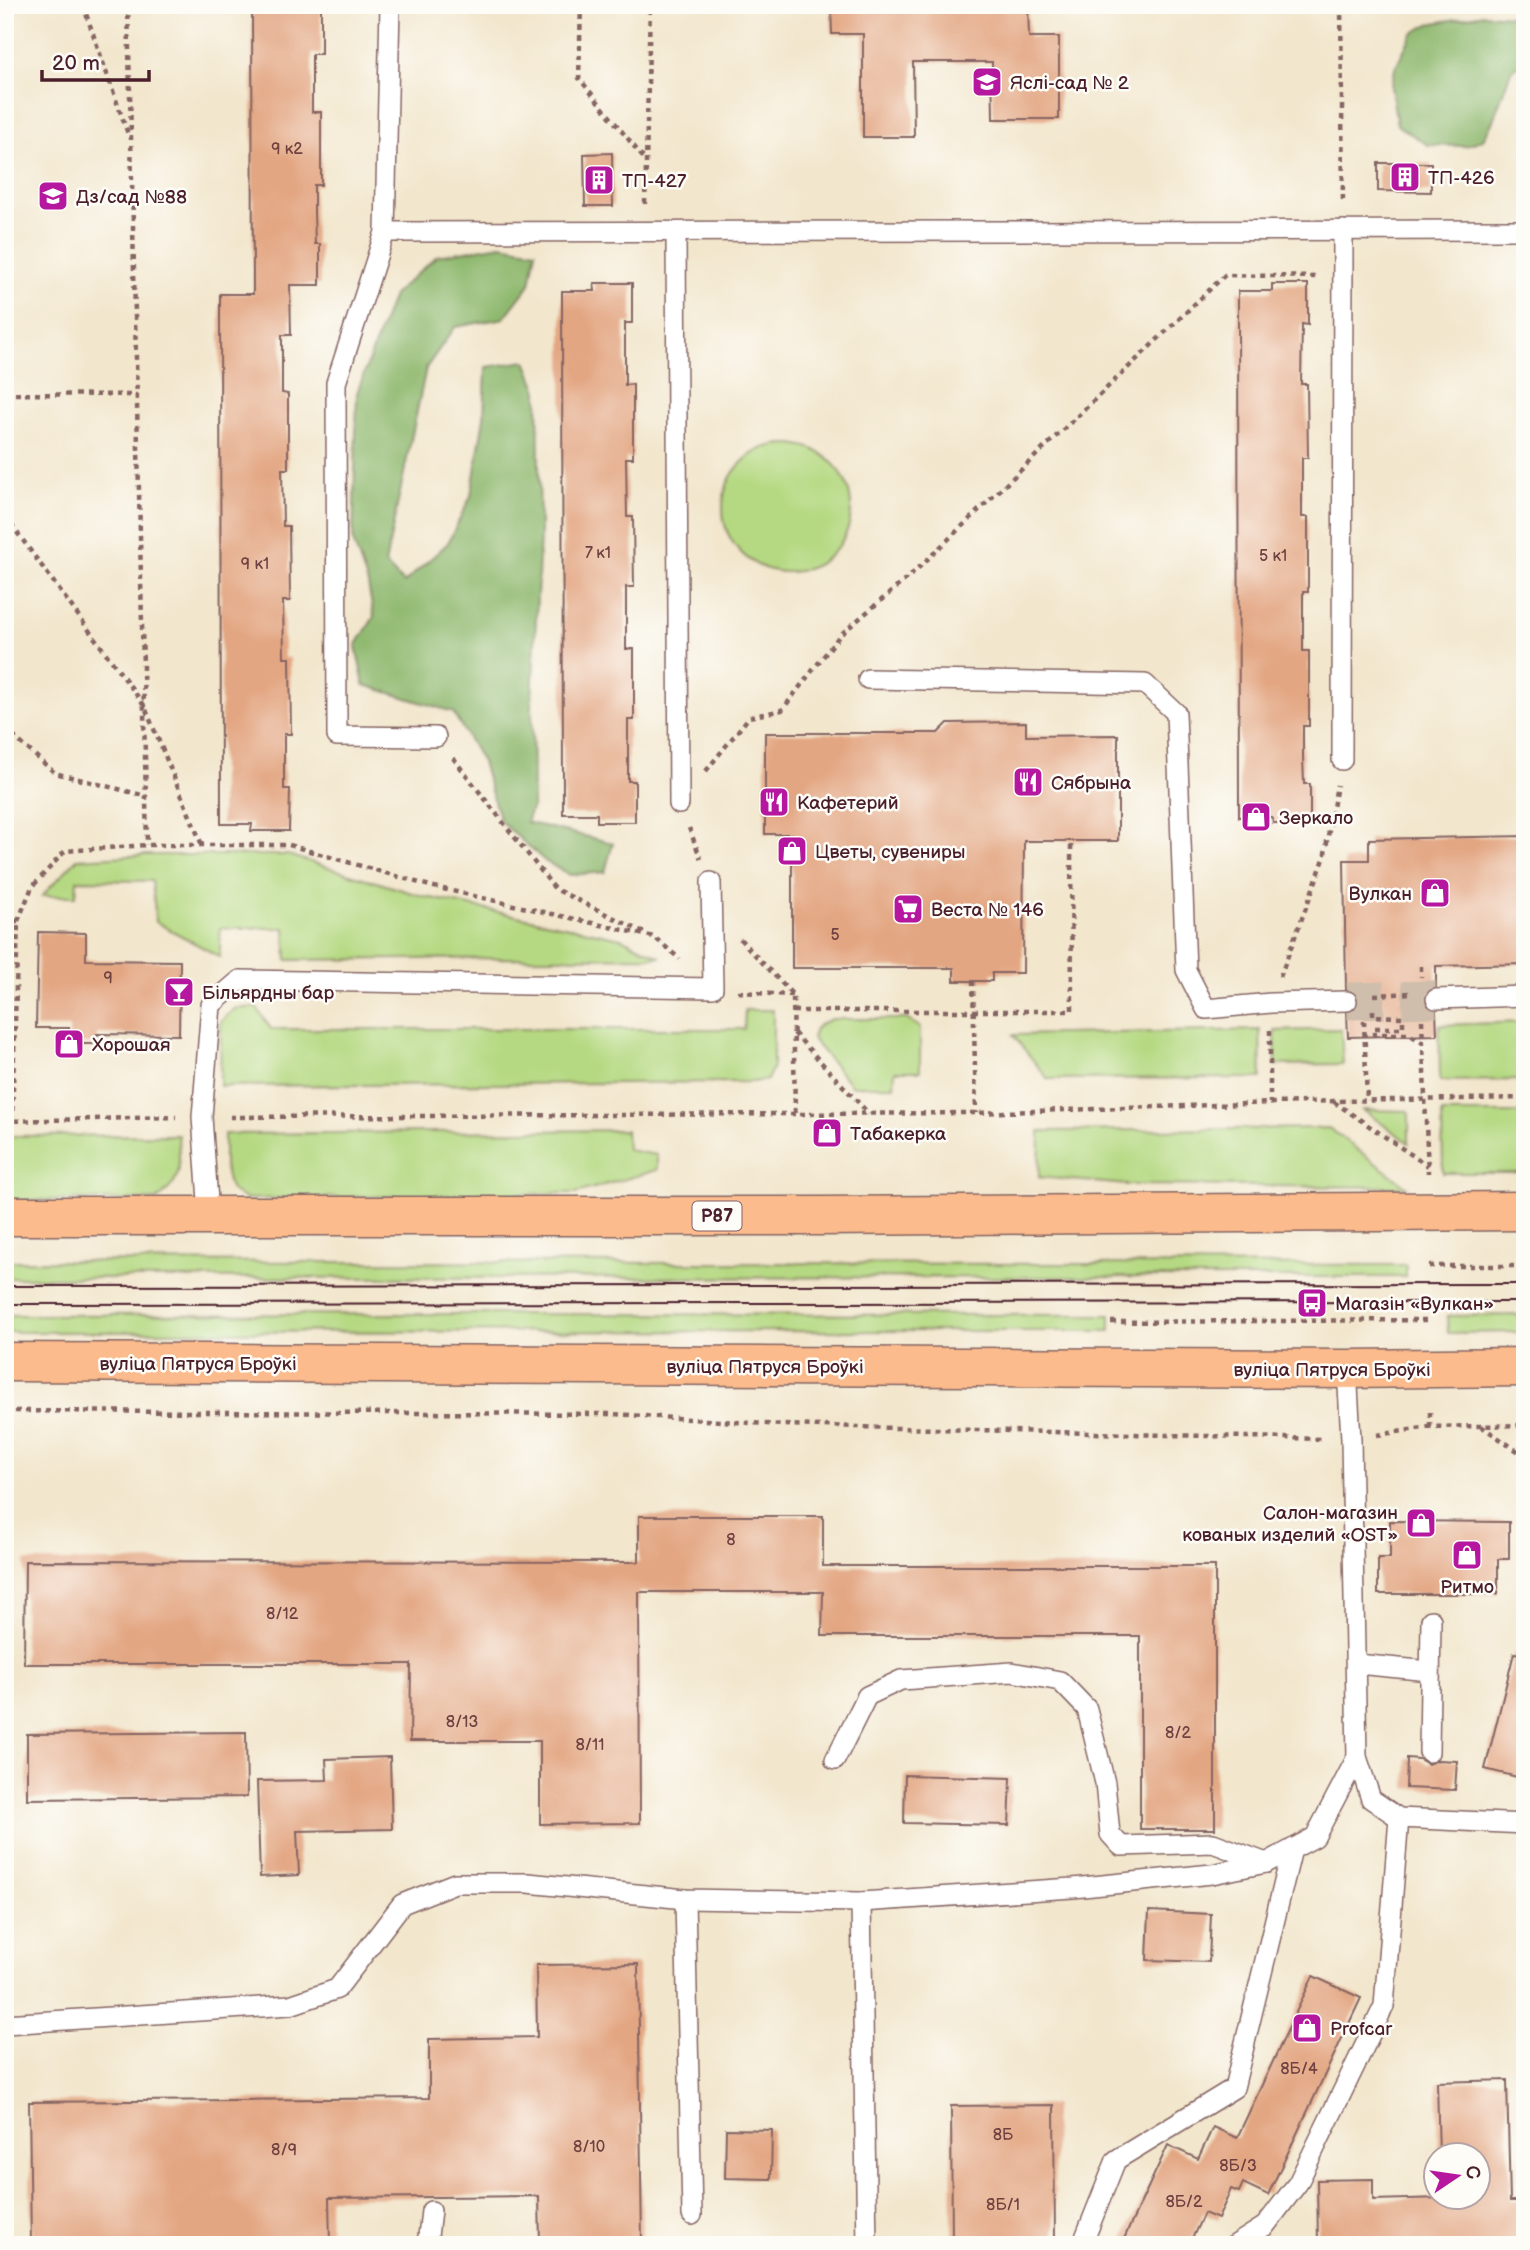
<svg xmlns="http://www.w3.org/2000/svg" width="1530" height="2250" viewBox="0 0 1530 2250" font-family="'Balsamiq Sans',sans-serif">
<rect width="100%" height="100%" fill="#fdfcf7"/>
<filter id="ink" filterUnits="userSpaceOnUse"><feTurbulence type="fractalNoise" baseFrequency=".0143" numOctaves="2"/><feDisplacementMap in="SourceGraphic" scale="14" xChannelSelector="R" yChannelSelector="G"/><feConvolveMatrix kernelMatrix="1 2 1 2 8 2 1 2 1" color-interpolation-filters="sRGB"/></filter>
<filter id="wash" filterUnits="userSpaceOnUse"><feTurbulence type="fractalNoise" baseFrequency=".00686" numOctaves="4" result="noise"/><feDisplacementMap in="SourceGraphic" scale="28" xChannelSelector="R" yChannelSelector="G"/><feGaussianBlur stdDeviation="1.57" result="paint"/><feColorMatrix in="noise" values="0 0 0 0 0 0 0 0 0 0 0 0 0 0 0 0 0 1.4 0 .05"/><feComposite in="paint" operator="in"/></filter>
<g filter="url(#wash)">
<rect width="100%" height="100%" fill="#f2e6cc"/>
<!-- green -->
<g fill="#b5d982" stroke="#807c56" stroke-width="2">
<circle cx="787" cy="508" r="64"/>
<polygon points="146,855 288,855 422,896 621,938 661,957 287,960 285,928 220,928 220,957 156,922 152,881 77,880 76,896 42,896 77,859"/>
<polygon points="256,1007 271,1029 744,1029 745,1010 773,1010 773,1067 767,1080 753,1082 220,1086 221,1021 234,1009"/>
<path d="M832 1019H906L920 1027V1071H895L894 1086H852L812 1039C814 1026 821 1023 832 1019Z"/>
<polygon points="1525,1022 1525,1080 1440,1081 1439,1025"/>
<polygon points="1341,1029 1343,1064 1276,1065 1275,1031"/>
<polygon points="1260,1030 1261,1078 1048,1079 1013,1035"/>
<polygon points="1363,1110 1409,1111 1409,1143"/>
<polygon points="1442,1113 1525,1113 1525,1173 1443,1173"/>
<polygon points="1329,1128 1407,1187 1127,1185 1039,1177 1040,1131"/>
<polygon points="626,1130 627,1150 657,1155 657,1170 576,1193 245,1199 230,1189 224,1165 224,1134"/>
<path d="M178 1135C179 1168 185 1177 157 1200H5V1136Z"/>
<polygon points="5,1261 1406,1265 1406,1277 5,1278"/>
<polygon points="449,1314 1110,1315 1110,1331 5,1332 5,1315"/>
<polygon points="1525,1315 1525,1332 1448,1333 1447,1316"/>
</g>
<!-- forest -->
<g fill="#90b970" stroke="#6d6c4e" stroke-width="2">
<polygon points="1484,14 1525,17 1525,61 1511,71 1492,123 1483,139 1466,146 1428,145 1397,125 1391,87 1395,68 1412,34 1429,24"/>
<polygon points="501,245 536,251 530,284 504,318 455,327 426,368 385,564 404,583 448,543 471,496 484,418 486,367 526,361 538,391 540,536 532,700 533,804 526,822 613,843 605,872 570,875 546,862 500,821 482,762 453,712 364,685 356,646 374,617 368,584 353,541 357,393 393,295 437,256"/>
</g>
<g id="blocks">
<!-- building -->
<g fill="#e3a682">
<polygon points="252,5 321,5 321,54 312,54 312,112 321,112 321,185 314,185 314,213 315,244 320,244 320,285 290,285 291,335 282,335 282,393 288,394 288,469 282,469 283,526 289,526 290,601 283,601 284,658 290,658 291,734 284,734 284,789 290,789 289,831 251,831 252,824 221,824 220,294 253,294"/>
<polygon points="831,5 901,5 901,9 973,9 973,5 1028,5 1029,37 1059,37 1059,119 993,119 992,62 913,62 914,137 863,137 863,34 832,34"/>
<polygon points="612,153 613,206 585,206 584,154"/>
<polygon points="1378,163 1431,163 1431,192 1378,191"/>
<polygon points="594,283 632,283 632,323 625,323 625,385 633,384 633,458 626,458 627,517 633,517 634,587 626,587 626,649 634,649 634,720 628,720 628,781 635,781 635,822 597,822 597,814 563,814 562,291 595,291"/>
<polygon points="1272,284 1308,284 1308,325 1302,324 1301,384 1307,384 1308,458 1302,458 1302,517 1308,517 1308,592 1303,592 1303,651 1309,651 1309,726 1303,726 1303,756 1304,784 1310,784 1310,823 1273,823 1272,817 1239,817 1238,291 1272,291"/>
<polygon points="1026,722 1026,736 1118,735 1118,841 1024,841 1023,973 992,973 992,981 954,981 954,968 792,968 792,834 765,834 765,733 938,733 948,723"/>
<polygon points="1525,836 1525,964 1436,966 1436,987 1429,989 1424,999 1426,1006 1436,1011 1437,1035 1348,1037 1347,1013 1354,1011 1359,1001 1357,994 1346,989 1344,860 1369,860 1369,839"/>
<polygon points="38,932 86,933 86,960 180,961 179,1035 97,1034 97,1044 69,1044 69,1028 36,1028"/>
<polygon points="639,1516 823,1516 823,1566 1215,1566 1215,1829 1140,1829 1140,1636 822,1636 823,1592 639,1592 640,1823 540,1824 540,1741 410,1741 411,1664 24,1664 25,1561 639,1562"/>
<polygon points="1390,1521 1509,1522 1509,1559 1498,1559 1498,1594 1378,1594 1378,1558 1390,1558"/>
<polygon points="1514,1653 1525,1654 1525,1779 1485,1769"/>
<polygon points="246,1732 247,1797 27,1799 27,1734"/>
<polygon points="390,1757 392,1829 297,1831 299,1875 260,1877 257,1781 327,1780 326,1759"/>
<polygon points="1407,1758 1419,1759 1428,1764 1438,1760 1457,1761 1455,1790 1406,1788"/>
<polygon points="905,1775 1011,1778 1009,1825 904,1823"/>
<polygon points="1149,1911 1211,1914 1209,1962 1147,1960"/>
<polygon points="638,1964 642,2245 540,2245 539,2196 329,2198 330,2245 31,2245 29,2102 429,2098 429,2039 537,2037 536,1965"/>
<polygon points="1313,1976 1361,1998 1268,2195 1243,2183 1239,2192 1231,2189 1218,2219 1204,2213 1189,2245 1121,2245 1168,2145 1198,2159 1213,2127 1237,2138"/>
<polygon points="1507,2080 1510,2201 1525,2201 1525,2245 1318,2245 1317,2180 1373,2179 1373,2200 1478,2197 1478,2155 1439,2155 1437,2082"/>
<polygon points="1054,2105 1055,2245 952,2245 951,2106"/>
<polygon points="726,2129 772,2130 771,2179 725,2178"/>
</g>
</g>
</g>
<g filter="url(#ink)">
<use href="#blocks" fill-opacity="0" stroke="#856563" stroke-width="2"/>
<g fill="none" stroke-linecap="round" stroke-linejoin="round">
<!-- minor-tunnel -->
<polyline stroke="#d0beac" stroke-width="37" stroke-dasharray="37 18" stroke-linecap="butt" points="1347,1001 1436,999"/>
<!-- service casing -->
<g stroke="#856563" stroke-width="22">
<g id="service">
<polyline points="390,5 385,232 336,383 337,736 436,737"/>
<polyline points="385,232 1525,230"/>
<polyline points="676,232 679,804"/>
<polyline points="868,679 1145,684 1176,713 1186,970 1206,1009 1271,1003 1347,1001"/>
<polyline points="1342,760 1343,230"/>
<polyline points="1436,999 1525,996"/>
<polyline points="209,1215 202,1117 211,1005 240,980 713,988 711,882"/>
<polyline points="1347,1369 1351,1439 1357,1757 1371,1799 1399,1818 1525,1824"/>
<polyline points="1357,1664 1430,1671"/>
<polyline points="1429,1752 1431,1620"/>
<polyline points="835,1760 867,1696 901,1680 1012,1672 1060,1681 1087,1709 1105,1783 1110,1834 1121,1846 1213,1843 1266,1863"/>
<polyline points="685,1899 692,2215"/>
<polyline points="861,1902 867,2245"/>
<polyline points="5,2024 290,2005 337,1989 402,1904 455,1883 528,1883 685,1899 861,1902 1073,1888 1212,1874 1266,1863 1315,1837 1357,1757"/>
<polyline points="427,2245 431,2211"/>
<polyline points="1082,2245 1116,2160 1234,2088 1292,1849"/>
<polyline points="1235,2245 1265,2226 1298,2183 1384,2006 1399,1818"/>
</g>
</g>
<!-- primary casing -->
<g stroke="#856563" stroke-width="41">
<g id="primary">
<polyline points="5,1216 820,1216 1525,1211"/>
<polyline points="5,1362 1347,1369 1525,1367"/>
</g>
</g>
<!-- path -->
<g stroke="#856563" stroke-width="4.5" stroke-dasharray="5 5" stroke-linecap="butt">
<polyline points="83,5 129,137"/>
<polyline points="128,5 147,845"/>
<polyline points="581,5 579,78 645,160"/>
<polyline points="1341,5 1343,204"/>
<polyline points="645,204 650,5"/>
<polyline points="5,394 137,395"/>
<polyline points="5,516 144,705 202,845"/>
<polyline points="5,729 55,773 146,796"/>
<polyline points="453,758 555,889 647,934"/>
<polyline points="706,771 749,717 782,710 840,635 911,575 1225,275 1317,277"/>
<polyline points="689,828 701,859"/>
<polyline points="5,922 18,921"/>
<polyline points="740,939 793,995 795,1113"/>
<polyline points="1421,966 1421,977"/>
<polyline points="1280,977 1324,859 1337,785"/>
<polyline points="973,981 976,1113"/>
<polyline points="738,992 792,995"/>
<polyline points="1374,995 1411,993"/>
<polyline points="1373,1010 1373,1016 1403,1017 1403,1028 1374,1028 1374,1034 1409,1034 1423,1043"/>
<polyline points="793,1011 1072,1011 1071,842"/>
<polyline points="1422,1020 1428,1173"/>
<polyline points="1364,1021 1367,1101"/>
<polyline points="1270,1030 1270,1103"/>
<polyline points="794,1033 869,1114"/>
<polyline points="1334,1102 1428,1166"/>
<polyline points="230,1117 976,1113 1334,1101 1525,1098"/>
<polyline points="5,1121 176,1117"/>
<polyline points="12,1121 18,921 32,887 65,851 147,845 289,845 430,886 654,937 680,959"/>
<polyline points="1429,1266 1525,1266"/>
<polyline points="1111,1322 1429,1320"/>
<polyline points="5,1411 613,1414 782,1425 1323,1439"/>
<polyline points="1481,1426 1525,1456"/>
<polyline points="1430,1427 1430,1409"/>
<polyline points="1377,1435 1430,1427 1525,1425"/>
</g>
<!-- service -->
<use href="#service" stroke="#fff" stroke-width="19"/>
<!-- primary -->
<use href="#primary" stroke="#fbbb8c" stroke-width="38"/>
<!-- tram -->
<g stroke="#4a1f2b" stroke-width="2">
<polyline points="5,1286 1525,1284"/>
<polyline points="5,1304 1525,1302"/>
</g>
</g>
</g>
<!-- icons -->
<defs>
<g id="school-square" transform="scale(1.575)"><rect x="-9" y="-9" width="18" height="18" rx="4" fill="#b5179e" stroke="#fdfcf7"/><path d="M0-5L7-2L0 1L-7-2ZM-4 1L0 2.5L4 1V4Q0 6-4 4Z" fill="#fff"/></g>
<g id="building-square" transform="scale(1.575)"><rect x="-9" y="-9" width="18" height="18" rx="4" fill="#b5179e" stroke="#fdfcf7"/><path d="M-4-6H4V6H1V3H-1V6H-4ZM-2.5-4.3h1.7v1.8h-1.7ZM.8-4.3h1.7v1.8H.8ZM-2.5-1h1.7V.8h-1.7ZM.8-1h1.7V.8H.8Z" fill="#fff"/></g>
<g id="restaurant-square" transform="scale(1.575)"><rect x="-9" y="-9" width="18" height="18" rx="4" fill="#b5179e" stroke="#fdfcf7"/><path d="M-5-6h1v4h1v-4h1v4h1v-4h1v5L-1.5 .5V6h-2V.5L-5-1ZM5-6V6H3V1.5H1.5Q1.5-4 5-6Z" fill="#fff"/></g>
<g id="shop-square" transform="scale(1.575)"><rect x="-9" y="-9" width="18" height="18" rx="4" fill="#b5179e" stroke="#fdfcf7"/><path d="M-5-2.5h2.3a2.7 3.5 0 0 1 5.4 0H5L5.5 6h-11ZM-1.5-2.5h3a1.5 2.3 0 0 0-3 0Z" fill="#fff"/></g>
<g id="supermarket-square" transform="scale(1.575)"><rect x="-9" y="-9" width="18" height="18" rx="4" fill="#b5179e" stroke="#fdfcf7"/><path d="M-6-5.5h2.5l.6 2H6L4.5 2H-2.5L-4.4-4H-6ZM-1.5 3.2a1.3 1.3 0 1 0 .1 0ZM3 3.2a1.3 1.3 0 1 0 .1 0Z" fill="#fff"/></g>
<g id="bar-square" transform="scale(1.575)"><rect x="-9" y="-9" width="18" height="18" rx="4" fill="#b5179e" stroke="#fdfcf7"/><path d="M-6-5H6L.8 .8V4.5H3.5V6h-7V4.5H-.8V.8Z" fill="#fff"/></g>
<g id="bus-square" transform="scale(1.575)"><rect x="-9" y="-9" width="18" height="18" rx="4" fill="#b5179e" stroke="#fdfcf7"/><path d="M-5-6H5V4H4V6H2V4H-2V6H-4V4H-5ZM-3.5-4V0h7V-4ZM-3.5 1.2v1.5H-2V1.2ZM2 1.2v1.5H3.5V1.2Z" fill="#fff"/></g>
</defs>
<g fill-rule="evenodd">
<use href="#school-square" x="987" y="82"/>
<use href="#building-square" x="1405" y="177"/>
<use href="#building-square" x="599" y="180"/>
<use href="#school-square" x="53" y="196"/>
<use href="#restaurant-square" x="1028" y="782"/>
<use href="#restaurant-square" x="774" y="802"/>
<use href="#shop-square" x="1256" y="817"/>
<use href="#shop-square" x="792" y="851"/>
<use href="#shop-square" x="1435" y="893"/>
<use href="#supermarket-square" x="908" y="909"/>
<use href="#bar-square" x="179" y="992"/>
<use href="#shop-square" x="69" y="1044"/>
<use href="#shop-square" x="827" y="1133"/>
<use href="#bus-square" x="1312" y="1303"/>
<use href="#shop-square" x="1421" y="1523"/>
<use href="#shop-square" x="1467" y="1555"/>
<use href="#shop-square" x="1307" y="2028"/>
</g>
<g text-anchor="middle" stroke-width="5" stroke-linejoin="round" paint-order="stroke">
<!-- number labels -->
<g font-size="16" fill="#704141">
<text x="287" y="154">9 к2</text>
<text x="598" y="558">7 к1</text>
<text x="1273" y="561">5 к1</text>
<text x="255" y="569">9 к1</text>
<text x="835" y="940">5</text>
<text x="108" y="983">9</text>
<text x="731" y="1545">8</text>
<text x="282" y="1619">8/12</text>
<text x="462" y="1727">8/13</text>
<text x="1178" y="1738">8/2</text>
<text x="590" y="1750">8/11</text>
<text x="1299" y="2074">8Б/4</text>
<text x="1003" y="2140">8Б</text>
<text x="589" y="2152">8/10</text>
<text x="284" y="2155">8/9</text>
<text x="1238" y="2171">8Б/3</text>
<text x="1184" y="2207">8Б/2</text>
<text x="1003" y="2210">8Б/1</text>
</g>
<!-- shield labels -->
<rect fill="#fdfcf7" stroke="#806168" stroke-width="2" x="692.5" y="1201.5" width="49" height="29" rx="5"/>
<g font-size="18" font-weight="bold" fill="#4a1f2b">
<text x="717" y="1222">Р87</text>
</g>
<!-- poi labels -->
<g font-size="19" fill="#4a1f2b" stroke="#fdfcf7" text-anchor="start">
<text x="1010" y="89">Яслі-сад № 2</text>
<text x="1428" y="184">ТП-426</text>
<text x="622" y="187">ТП-427</text>
<text x="76" y="203">Дз/сад №88</text>
<text x="1051" y="789">Сябрына</text>
<text x="797" y="809">Кафетерий</text>
<text x="1279" y="824">Зеркало</text>
<text x="815" y="858">Цветы, сувениры</text>
<text x="1412" y="900" text-anchor="end">Вулкан</text>
<text x="931" y="916">Веста № 146</text>
<text x="202" y="999">Більярдны бар</text>
<text x="92" y="1051">Хорошая</text>
<text x="850" y="1140">Табакерка</text>
<text x="1335" y="1310">Магазін «Вулкан»</text>
<text x="1398" y="1519" text-anchor="end">Салон-магазин<tspan x="1398" dy="22">кованых изделий «OST»</tspan></text>
<text x="1467" y="1593" text-anchor="middle">Ритмо</text>
<text x="1330" y="2035">Profcar</text>
</g>
<!-- street labels -->
<g font-size="19" fill="#4a1f2b" stroke="#fdfcf7">
<text x="198" y="1370">вуліца Пятруся Броўкі</text>
<text x="765" y="1373">вуліца Пятруся Броўкі</text>
<text x="1332" y="1376">вуліца Пятруся Броўкі</text>
</g>
</g>
<!-- margin -->
<rect width="1530" height="2250" fill="none" stroke="#fdfcf7" stroke-width="28"/>
<!-- north arrow -->
<g transform="translate(1457 2176) rotate(77)"><circle r="33" fill="#fdfcf7" stroke="#b5a4a5" stroke-width="2"/>
<path d="M0-5L12 26L0 18L-12 26Z" fill="#b5179e"/>
<text y="-10" font-size="19" font-weight="bold" text-anchor="middle" fill="#4a1f2b">С</text>
</g>
<!-- scale -->
<path d="M42 70v10h107v-10" fill="none" stroke="#4a1f2b" stroke-width="3.5"/>
<text x="52" y="70" font-size="21" fill="#4a1f2b" stroke="#fdfcf7" stroke-width="5" paint-order="stroke">20 m</text>
</svg>
